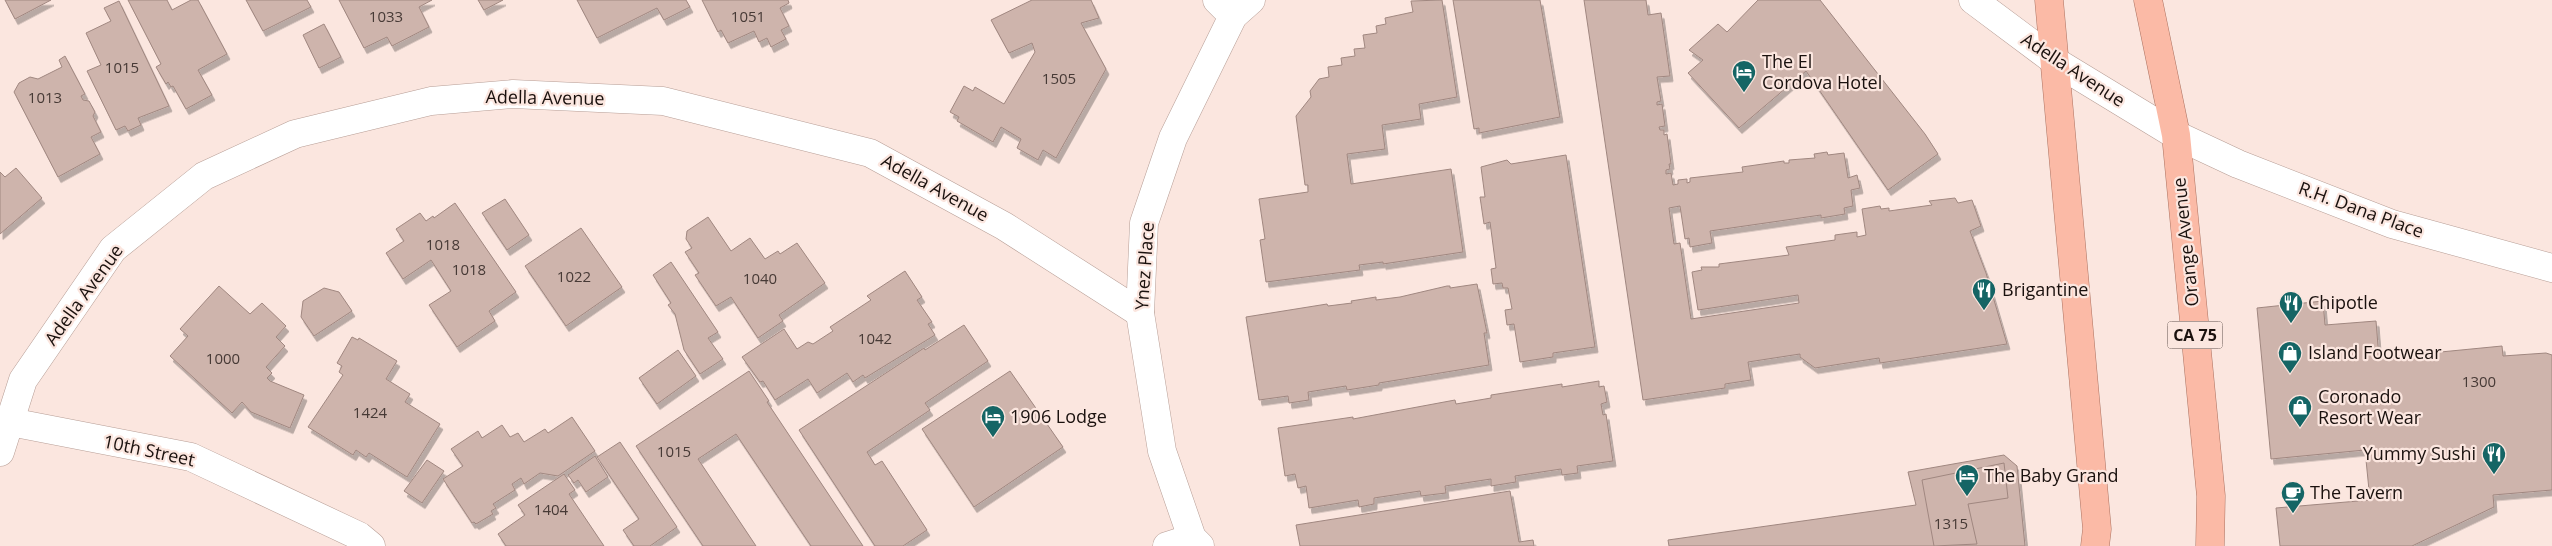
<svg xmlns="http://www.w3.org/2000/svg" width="2552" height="546" viewBox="0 0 2552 546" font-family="'Open Sans',sans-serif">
<defs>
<filter id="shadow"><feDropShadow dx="3" dy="5.5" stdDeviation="0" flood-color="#0004"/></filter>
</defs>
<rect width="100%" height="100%" fill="#fbe6df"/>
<!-- building -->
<g fill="#ceb4ac" stroke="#a08780" filter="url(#shadow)">
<polygon points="5,0 51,0 15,19"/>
<polygon points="128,0 167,0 172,10 191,0 198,0 227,54 198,70 212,95 186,109 173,86 171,87 168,82 166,84 156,67 161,64"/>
<polygon points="246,0 307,0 311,7 263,31"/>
<polygon points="339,0 432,0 419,7 429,27 392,46 387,37 364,48"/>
<polygon points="478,0 503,0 484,10"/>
<polygon points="577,0 686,0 690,7 664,20 657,8 597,38"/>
<polygon points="702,0 788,0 789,3 780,8 789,26 781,30 786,39 771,47 767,38 759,42 754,31 728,43 721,30 718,32"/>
<polygon points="1032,0 1091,0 1099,18 1081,23 1106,69 1056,158 1043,150 1038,160 1017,148 1021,139 1001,127 993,142 957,121 959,117 950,112 964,86 973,91 975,87 1004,104 1035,52 1032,43 1009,53 991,20"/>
<polygon points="1442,0 1457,97 1419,104 1421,119 1382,125 1385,149 1347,154 1351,184 1451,169 1463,252 1383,264 1383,262 1359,265 1360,270 1266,282 1260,240 1265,239 1259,199 1308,192 1308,185 1305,185 1296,116 1311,97 1310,91 1319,79 1329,77 1328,67 1342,65 1341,58 1355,56 1354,49 1365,48 1363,35 1377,33 1376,26 1386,24 1385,18 1413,12 1411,1"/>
<polygon points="1453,0 1540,0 1560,117 1479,133 1479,128 1474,129"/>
<polygon points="1584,0 1646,0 1648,15 1661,13 1670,76 1657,77 1661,101 1657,102 1657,105 1662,104 1665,126 1659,127 1660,130 1664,130 1664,135 1667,134 1671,164 1669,164 1670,169 1666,170 1666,174 1671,173 1673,185 1678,184 1678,180 1687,179 1687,183 1690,182 1690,178 1743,172 1742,167 1784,161 1784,163 1789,163 1789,160 1815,158 1814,154 1827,152 1828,155 1844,153 1848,178 1857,175 1860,188 1851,190 1853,206 1844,208 1845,214 1821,218 1821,215 1710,231 1712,243 1690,247 1689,238 1685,239 1680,206 1669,208 1674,244 1680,243 1691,319 1799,303 1798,295 1698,310 1692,272 1702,270 1701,267 1719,267 1719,264 1789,255 1786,247 1835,240 1835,235 1857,232 1857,237 1866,235 1862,209 1880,206 1881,209 1889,208 1889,211 1932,205 1929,201 1955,198 1958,203 1972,200 1981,226 1970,231 1986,273 2007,344 1880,363 1879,358 1815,368 1800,357 1800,354 1748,362 1751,380 1725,384 1725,388 1643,400"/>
<polygon points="1758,0 1820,0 1925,134 1938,154 1888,190 1806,71 1739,128 1688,73 1703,60 1689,50 1718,24 1727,32"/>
<polygon points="119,1 169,106 138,118 141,125 128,131 125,126 116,130 87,71 101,65 86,33 111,21 104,8"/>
<polygon points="324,24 341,57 319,68 303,35"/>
<polygon points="65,56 85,94 81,96 83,100 89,101 95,112 93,116 101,132 91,137 100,154 58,177 14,92 19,83 30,77 38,79 62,67 59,60"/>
<polygon points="1566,155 1595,347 1553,353 1553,357 1520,362 1514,324 1507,325 1505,310 1512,309 1508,288 1503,288 1502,283 1493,284 1491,269 1496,268 1490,222 1484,224 1480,197 1485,197 1481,167 1507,160 1511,164"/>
<polygon points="16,168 42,198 0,234 0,172 5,177"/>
<polygon points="505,199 529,235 507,250 482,213"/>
<polygon points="455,203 516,292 489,311 495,321 457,347 429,305 451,291 431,260 403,279 386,253 404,241 396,229 420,213 426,221 433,216 434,218"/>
<polygon points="708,217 731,251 750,238 765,259 778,251 780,254 797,243 825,283 779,315 783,321 758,338 731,297 716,306 695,275 699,273 685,252 692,248 686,239 687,231"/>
<polygon points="581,228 622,287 566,326 525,266"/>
<polygon points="671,262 718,332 708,338 723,359 700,374 684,350 675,314 668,305 671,303 653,275"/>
<polygon points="905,271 922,297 917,300 932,322 928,324 935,335 865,378 863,375 853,382 847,373 817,393 808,379 775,400 763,381 760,382 742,357 784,329 797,349 808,342 813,344 833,331 830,327 871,300 867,296"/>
<polygon points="1477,284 1487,333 1484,333 1489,365 1379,383 1379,385 1347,390 1346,386 1308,392 1309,400 1289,403 1288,396 1259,400 1246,317 1327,304 1328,306 1352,303 1351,301 1376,297 1376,300 1400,297 1447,286 1450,286 1450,288"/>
<polygon points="219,286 250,314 262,303 286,326 276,337 285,346 266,367 272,373 267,378 270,381 304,395 290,428 251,412 242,402 232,413 170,356 188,336 180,329"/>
<polygon points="324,288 339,292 352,311 314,336 301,317 303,301"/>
<polygon points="2323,301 2325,325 2376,321 2379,358 2502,346 2503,356 2546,353 2552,355 2552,490 2493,495 2494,507 2412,546 2280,546 2276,508 2370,500 2365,450 2271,459 2257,308"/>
<polygon points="964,325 988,361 925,403 930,410 867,452 875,465 882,461 927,530 903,546 875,546 799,430 924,348 925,350"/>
<polygon points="352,337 358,340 359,338 397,361 386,379 410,394 405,402 440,424 407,477 369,453 366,457 356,450 353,455 308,427 343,375 339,372 342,366 337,363"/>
<polygon points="678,350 696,376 657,404 639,378"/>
<polygon points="749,371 769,401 767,402 863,546 811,546 736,434 698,459 756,546 703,546 636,446"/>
<polygon points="1010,371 1063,447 974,507 922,429"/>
<polygon points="1599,381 1599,387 1604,386 1607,402 1601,404 1603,415 1606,414 1613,461 1577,466 1578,473 1562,475 1561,469 1515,476 1516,482 1491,486 1491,479 1445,486 1446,493 1421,496 1420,491 1374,498 1374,504 1359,507 1358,500 1309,508 1306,486 1298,488 1295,474 1285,476 1278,428 1353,417 1353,419 1455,400 1456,404 1491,398 1491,395 1562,384 1562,387"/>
<polygon points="572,417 595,451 558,476 540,473 524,484 521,478 512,484 515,490 493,504 496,508 491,511 493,514 476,524 474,522 472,523 443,479 463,466 451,449 478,431 482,438 502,425 510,437 518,433 524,442 545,429 548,433"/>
<polygon points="620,442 677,527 650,546 634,546 623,530 639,519 597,457"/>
<polygon points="2004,455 2017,466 2025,546 1669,546 1668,540 1916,505 1908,472"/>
<polygon points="595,456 608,477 586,492 578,480 574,483 568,475"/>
<polygon points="427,460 444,471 422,503 404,491"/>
<polygon points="2004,463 2008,498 1968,504 1977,544 1934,546 1922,480"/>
<polygon points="564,474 575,490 569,494 604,546 506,546 498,534 525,515 518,505"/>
<polygon points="1510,491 1519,542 1533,540 1534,546 1300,546 1296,525"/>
</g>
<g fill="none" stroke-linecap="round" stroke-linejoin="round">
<!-- minor casing -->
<g stroke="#b79e96" stroke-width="29">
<polyline id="minor" points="1167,546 1192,538"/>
</g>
<!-- tertiary casing -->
<g stroke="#b79e96" stroke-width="29">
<g id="tertiary">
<polyline points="1217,0 1233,16"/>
<polyline points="1973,0 2056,62"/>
<polyline points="0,420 191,457 359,536 371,546"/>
<polyline points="0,452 23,380 113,249 204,176 295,134 431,101 513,94 663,101 870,153 1004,226 1140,313"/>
<polyline points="1200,546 1192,538 1162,451 1140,313 1144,223 1173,138 1233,16 1251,0"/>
</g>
</g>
<!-- secondary casing -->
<g stroke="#b79e96" stroke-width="29">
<polyline id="secondary" points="2056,62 2176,135 2238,164 2392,224 2552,268"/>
</g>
<!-- trunk casing -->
<g stroke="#ac7362" stroke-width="29">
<g id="trunk">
<polyline points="2049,0 2097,529 2095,546"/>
<polyline points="2148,0 2176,135 2211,496 2210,546"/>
</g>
</g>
<!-- minor -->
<use href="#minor" stroke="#fff" stroke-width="28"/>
<!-- tertiary -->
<use href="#tertiary" stroke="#fff" stroke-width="28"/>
<!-- secondary -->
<use href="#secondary" stroke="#fff" stroke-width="28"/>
<!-- trunk -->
<use href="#trunk" stroke="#fbbaa6" stroke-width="28"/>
</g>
<!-- icons -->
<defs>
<g id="hotel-pin" transform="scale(1.25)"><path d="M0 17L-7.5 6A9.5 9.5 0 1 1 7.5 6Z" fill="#156565" stroke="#fbe6df"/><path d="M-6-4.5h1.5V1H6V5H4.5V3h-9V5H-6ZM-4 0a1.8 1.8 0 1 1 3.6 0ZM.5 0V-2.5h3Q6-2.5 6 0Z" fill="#fff"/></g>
<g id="restaurant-pin" transform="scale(1.25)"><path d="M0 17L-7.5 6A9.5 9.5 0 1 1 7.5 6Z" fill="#156565" stroke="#fbe6df"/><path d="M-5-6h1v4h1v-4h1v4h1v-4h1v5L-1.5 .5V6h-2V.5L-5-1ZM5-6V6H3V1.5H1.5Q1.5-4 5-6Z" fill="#fff"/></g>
<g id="shop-pin" transform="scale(1.25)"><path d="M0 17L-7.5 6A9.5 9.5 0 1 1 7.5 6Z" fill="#156565" stroke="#fbe6df"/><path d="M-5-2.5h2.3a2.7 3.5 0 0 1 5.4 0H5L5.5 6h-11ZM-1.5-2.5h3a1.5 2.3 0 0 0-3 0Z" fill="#fff"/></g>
<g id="cafe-pin" transform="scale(1.25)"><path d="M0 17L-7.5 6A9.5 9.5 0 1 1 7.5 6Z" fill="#156565" stroke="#fbe6df"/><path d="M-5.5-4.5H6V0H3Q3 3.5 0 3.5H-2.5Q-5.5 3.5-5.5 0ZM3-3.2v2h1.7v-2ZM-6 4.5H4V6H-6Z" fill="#fff"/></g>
</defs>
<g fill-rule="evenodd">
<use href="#hotel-pin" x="1744" y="72"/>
<use href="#restaurant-pin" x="1984" y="290"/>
<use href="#restaurant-pin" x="2291" y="303"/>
<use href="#shop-pin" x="2290" y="353"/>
<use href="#shop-pin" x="2300" y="407"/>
<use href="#hotel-pin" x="993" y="417"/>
<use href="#restaurant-pin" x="2494" y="454"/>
<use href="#hotel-pin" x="1967" y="476"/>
<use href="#cafe-pin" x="2293" y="493"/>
</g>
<g text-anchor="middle" stroke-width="4.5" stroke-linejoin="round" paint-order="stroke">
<!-- number labels -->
<g font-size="15" fill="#473a36">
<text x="386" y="22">1033</text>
<text x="748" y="22">1051</text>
<text x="122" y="73">1015</text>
<text x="1059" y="84">1505</text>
<text x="45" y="103">1013</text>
<text x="443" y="250">1018</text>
<text x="469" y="275">1018</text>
<text x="574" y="282">1022</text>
<text x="760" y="284">1040</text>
<text x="875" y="344">1042</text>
<text x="223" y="364">1000</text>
<text x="2479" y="387">1300</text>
<text x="370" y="418">1424</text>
<text x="674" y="457">1015</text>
<text x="551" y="515">1404</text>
<text x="1951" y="529">1315</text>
</g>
<!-- shield labels -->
<rect fill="#fbe6df" stroke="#5e514d" stroke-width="1" x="2167.5" y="321.5" width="55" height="27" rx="4"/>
<g font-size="16" font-weight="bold" fill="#1a110e">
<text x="2195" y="341">CA 75</text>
</g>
<!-- poi labels -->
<g font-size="18" fill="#1a110e" stroke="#fbe6df" text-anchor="start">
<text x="1762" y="68">The El<tspan x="1762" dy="21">Cordova Hotel</tspan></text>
<text x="2002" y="296">Brigantine</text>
<text x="2308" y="309">Chipotle</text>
<text x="2308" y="359">Island Footwear</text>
<text x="2318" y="403">Coronado<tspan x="2318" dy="21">Resort Wear</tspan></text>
<text x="1010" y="423">1906 Lodge</text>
<text x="2476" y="460" text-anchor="end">Yummy Sushi</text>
<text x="1984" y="482">The Baby Grand</text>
<text x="2310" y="499">The Tavern</text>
</g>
<!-- street labels -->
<g font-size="18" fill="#1a110e" stroke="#fbe6df">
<text transform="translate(2073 70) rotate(33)" y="6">Adella Avenue</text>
<text transform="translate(545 98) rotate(1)" y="6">Adella Avenue</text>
<text transform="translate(935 188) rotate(29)" y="6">Adella Avenue</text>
<text transform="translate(2361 210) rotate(20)" y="6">R.H. Dana Place</text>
<text transform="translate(2186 242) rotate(-96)" y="6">Orange Avenue</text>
<text transform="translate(1145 266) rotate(-86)" y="6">Ynez Place</text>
<text transform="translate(84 295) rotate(-54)" y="6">Adella Avenue</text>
<text transform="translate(149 451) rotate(12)" y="6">10th Street</text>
</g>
</g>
</svg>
